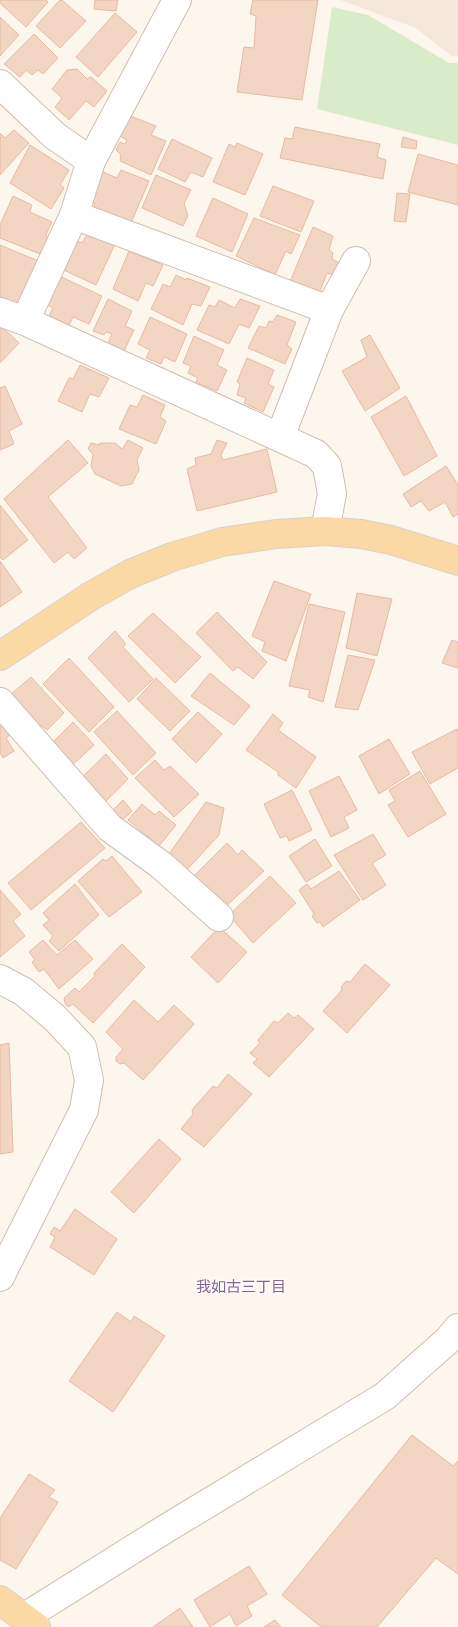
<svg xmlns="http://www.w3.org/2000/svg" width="458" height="1627" viewBox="0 0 458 1627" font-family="'Roboto Condensed','Noto Sans JP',sans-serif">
<rect width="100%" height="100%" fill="#fdf6ec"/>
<!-- residential -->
<polygon fill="#f5e8da" points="340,0 458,0 458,55 453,57 416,28"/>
<!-- green -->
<polygon fill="#d8ecc9" points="332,7 368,15 449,63 458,63 458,145 317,109"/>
<!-- building -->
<g fill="#f3d5c3" stroke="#e6bba3">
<polygon points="0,0 46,0 48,2 26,27 0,3"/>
<polygon points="60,0 62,0 86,21 60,48 36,26"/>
<polygon points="95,0 118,0 116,11 94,9"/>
<polygon points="253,0 318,0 302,100 237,92 244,47 254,48 256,16 250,14"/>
<polygon points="115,13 137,32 98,77 76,57"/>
<polygon points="0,17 19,35 0,56"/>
<polygon points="34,34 58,58 43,74 38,70 32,75 26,70 20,77 4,64"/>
<polygon points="77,69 87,79 91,77 107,91 94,107 86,101 69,120 55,107 62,98 52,89 67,70"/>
<polygon points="130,116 156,126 151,135 166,141 151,175 120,161 121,155 116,150 120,142 125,144 127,140 120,136"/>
<polygon points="295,127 380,144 377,157 386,160 383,179 280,158 285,138 292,139"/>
<polygon points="14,130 29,143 0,175 0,133 5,138"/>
<polygon points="403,137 417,141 416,149 401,147"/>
<polygon points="172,139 212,158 203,177 191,172 185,182 158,169"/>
<polygon points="237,143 263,154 245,195 213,182 229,144 235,147"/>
<polygon points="30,145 69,170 60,185 64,188 51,209 10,183"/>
<polygon points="418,154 458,165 458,205 408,192"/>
<polygon points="121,170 149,181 131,223 95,208 92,192 101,171 117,178"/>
<polygon points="156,175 191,190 184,203 188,216 183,226 142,208"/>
<polygon points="273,186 314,201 301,232 260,216"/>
<polygon points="397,193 410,194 406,222 394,221"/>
<polygon points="13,196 32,205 30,212 52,222 46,235 49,238 40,254 0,238 0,225"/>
<polygon points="213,198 248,214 232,252 196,236"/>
<polygon points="254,218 300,235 291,254 286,251 275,275 236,256"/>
<polygon points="313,227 333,236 329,250 333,253 332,259 339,263 334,275 327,273 318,296 289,284"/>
<polygon points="89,231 116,242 96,285 57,267 70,238 82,243"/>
<polygon points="0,245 41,262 19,305 0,298"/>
<polygon points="129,251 163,265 153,286 146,283 138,301 113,289"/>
<polygon points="53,273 102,296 89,324 73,317 69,325 49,316 53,308 39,300"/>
<polygon points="176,275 186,280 187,278 210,287 201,306 192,304 183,325 151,309 163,284 170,287"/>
<polygon points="108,299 132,311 125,326 134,330 124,351 108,343 112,334 107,332 104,335 93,331"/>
<polygon points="240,299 260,306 249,328 239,324 229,344 197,330 209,305 215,307 219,300 235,308"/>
<polygon points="277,315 296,322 287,345 292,349 285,364 248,348 259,326 266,328 269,321 273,322"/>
<polygon points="150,317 187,334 175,362 164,357 161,364 146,358 150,350 138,344"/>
<polygon points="0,325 19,343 0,363"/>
<polygon points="370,335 400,388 365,411 342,371 367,357 361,340"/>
<polygon points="194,336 224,350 217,365 227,370 217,391 196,382 198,378 188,373 191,366 183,363"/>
<polygon points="247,358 274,370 268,384 274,387 263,412 244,403 246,398 237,395 240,384 237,382"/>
<polygon points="80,365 109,378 99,397 90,394 82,412 58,401 69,378 73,379"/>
<polygon points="5,386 22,424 9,431 14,444 0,450 0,388"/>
<polygon points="143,395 165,405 160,417 166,421 156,444 119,429 130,405 137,407"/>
<polygon points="406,396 437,456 404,476 371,417"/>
<polygon points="68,440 88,463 48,497 87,548 74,559 68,552 54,563 4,499"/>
<polygon points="128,440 143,448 137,460 139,470 132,484 121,486 95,474 91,466 93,454 88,449 91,443 99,445 100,443 115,443 122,449"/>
<polygon points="217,440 227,443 221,455 223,460 267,449 277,492 197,511 187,469 196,465 195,458 211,454"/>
<polygon points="446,466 458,485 458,514 453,517 445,502 429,511 421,501 411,507 403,494"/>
<polygon points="0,505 28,540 3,560 0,557"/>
<polygon points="0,561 22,592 0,607"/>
<polygon points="274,581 311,594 286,661 262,651 265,642 252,636"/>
<polygon points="357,593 392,599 377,656 346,648"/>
<polygon points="309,604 345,612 323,702 308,697 310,690 289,686"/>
<polygon points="217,612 267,662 253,679 238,667 233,671 196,633"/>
<polygon points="153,613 201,657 175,683 128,636"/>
<polygon points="115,631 126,644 123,647 153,679 129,702 88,658"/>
<polygon points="452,640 458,642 458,668 442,663"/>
<polygon points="348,655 375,660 358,710 335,707"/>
<polygon points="69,658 114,707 89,732 43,684"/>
<polygon points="210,673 250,706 234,725 191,696"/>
<polygon points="31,677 64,713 47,730 39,724 30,731 3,701"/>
<polygon points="156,678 190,711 170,731 137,699"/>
<polygon points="0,711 16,731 6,738 14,751 3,758 0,752"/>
<polygon points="117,711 156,753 133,775 94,732"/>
<polygon points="198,712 222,734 196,763 172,739"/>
<polygon points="273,714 283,723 278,730 316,757 296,788 278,775 278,772 246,750"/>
<polygon points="73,722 94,745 67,770 47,748"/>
<polygon points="457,729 458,732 458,768 430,784 412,752"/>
<polygon points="389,739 410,774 379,794 359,756"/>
<polygon points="106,754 128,779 99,808 77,782"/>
<polygon points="155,760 164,770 170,766 199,794 174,817 135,778"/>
<polygon points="420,771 446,814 408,837 388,805 395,801 389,790"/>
<polygon points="339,776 357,810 344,817 349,828 331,837 309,791"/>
<polygon points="292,790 312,830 289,841 287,836 280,838 264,804"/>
<polygon points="123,800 132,811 119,824 109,814"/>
<polygon points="206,802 224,808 219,835 182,875 164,861"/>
<polygon points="142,804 155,815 159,811 176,825 159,846 128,820"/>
<polygon points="81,822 105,848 31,910 8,883"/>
<polygon points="373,834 386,855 372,863 386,885 363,900 334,855"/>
<polygon points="315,839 332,866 306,882 289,856"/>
<polygon points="227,843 238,855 242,850 264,871 223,909 193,877"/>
<polygon points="112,856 142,892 109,917 78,881 103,859 106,861"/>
<polygon points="339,871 360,900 323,927 320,922 317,923 312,916 314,914 299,890 307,884 311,889"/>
<polygon points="270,876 296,903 253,943 229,915"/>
<polygon points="75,884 99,915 59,951 49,941 53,936 43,925 49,920 43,913"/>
<polygon points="0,890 21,914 13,921 25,936 0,957"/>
<polygon points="219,927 247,952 218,983 191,957"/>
<polygon points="43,940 57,955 75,940 93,959 59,989 44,969 39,972 32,962 35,960 29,952"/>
<polygon points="122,944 145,967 93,1023 73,1004 68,1007 65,1003 64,998 75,988 79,992 95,976 94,973"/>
<polygon points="365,964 390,985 347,1033 323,1011 342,990 341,987 346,981 350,982"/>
<polygon points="134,1000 158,1022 174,1005 194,1024 143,1080 124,1063 120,1064 116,1061 116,1057 123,1049 106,1032"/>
<polygon points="288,1013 294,1018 298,1015 314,1029 269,1077 253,1063 257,1059 250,1053 260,1043 258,1040 274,1021 278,1023"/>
<polygon points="9,1043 13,1152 0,1154 0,1045"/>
<polygon points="228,1074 252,1094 204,1147 181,1129 193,1114 192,1110 213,1086 217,1088"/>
<polygon points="159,1139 181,1159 134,1213 111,1192"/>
<polygon points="75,1209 117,1239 94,1275 50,1247 55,1237 50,1234 54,1227 60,1231"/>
<polygon points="117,1312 131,1322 134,1316 165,1336 113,1412 69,1381"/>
<polygon points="412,1435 453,1466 458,1461 458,1574 436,1558 377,1627 321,1627 282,1595"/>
<polygon points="29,1474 55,1490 49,1497 58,1502 16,1569 0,1560 0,1518"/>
<polygon points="249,1566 267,1594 247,1606 252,1616 236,1626 230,1614 210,1627 194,1600"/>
<polygon points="180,1608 193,1627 153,1627"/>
<polygon points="275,1620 281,1627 264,1627"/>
</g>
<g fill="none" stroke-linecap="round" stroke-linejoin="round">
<!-- minor casing -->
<g stroke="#d1beb0" stroke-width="30">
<g id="minor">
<polyline points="177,0 91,161 74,215 25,321 316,454 327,466 332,494 325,531"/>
<polyline points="0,84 55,136 91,161"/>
<polyline points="74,215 329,310"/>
<polyline points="0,312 25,321"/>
<polyline points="280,437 329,310 356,261"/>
<polyline points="0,702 110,828 161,865 219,917"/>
<polyline points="0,979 24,992 55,1018 82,1047 89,1080 84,1110 0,1277"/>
<polyline points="23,1618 162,1531 385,1396 448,1340 458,1328"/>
</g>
</g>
<!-- major casing -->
<g stroke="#dad1cd" stroke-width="30">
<g id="major">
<polyline points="0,656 91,596 130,574 172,557 222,542 276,534 325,531 361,534 391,540 458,561"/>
<polyline points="0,1600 36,1627"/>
</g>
</g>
<!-- minor -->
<use href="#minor" stroke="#fff" stroke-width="28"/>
<!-- major -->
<use href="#major" stroke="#fbd9a5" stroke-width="28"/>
</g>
<g text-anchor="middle" stroke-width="4" stroke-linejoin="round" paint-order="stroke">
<!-- neighbourhood labels -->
<g font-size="15" fill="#846695" stroke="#fffaf3">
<text x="241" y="1292">我如古三丁目</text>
</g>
</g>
</svg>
